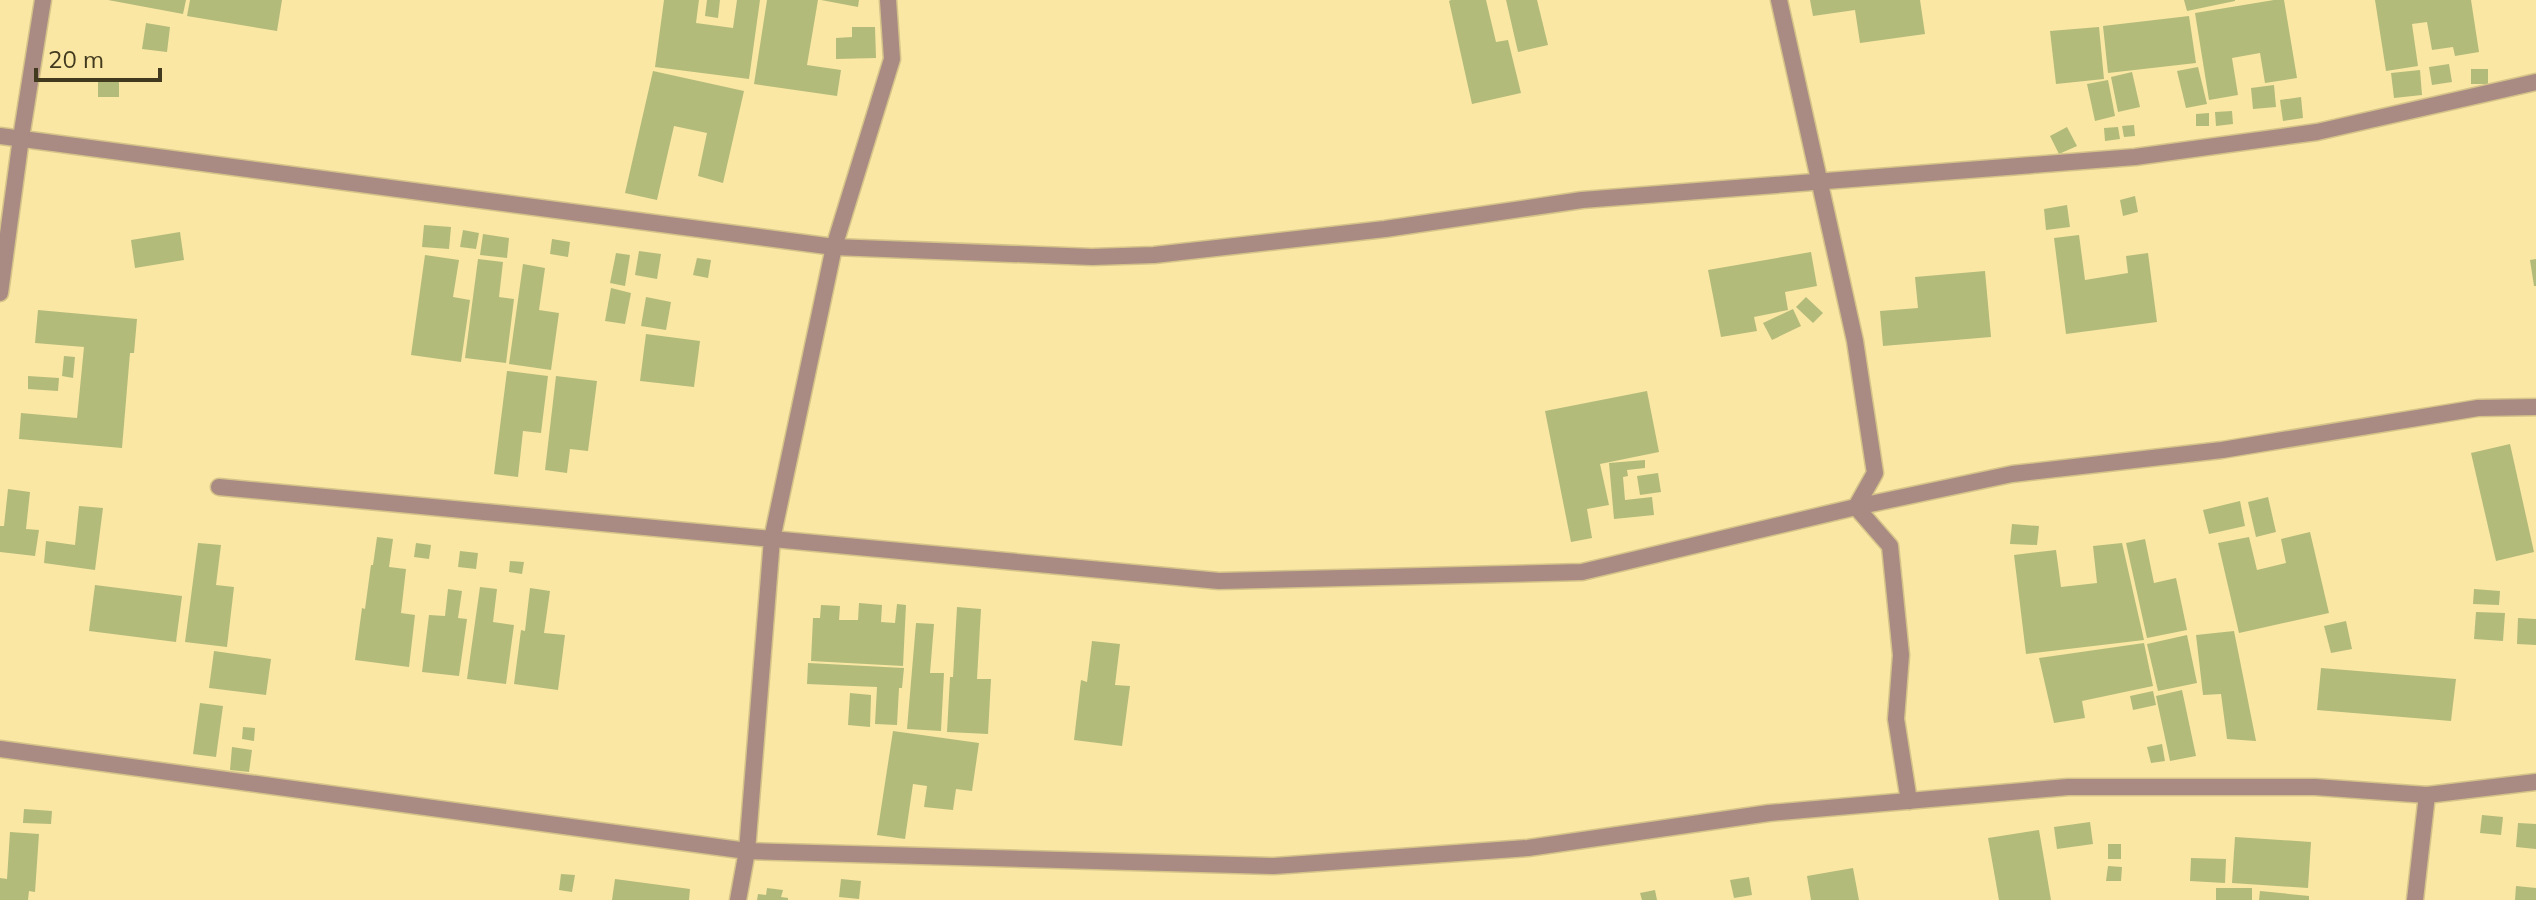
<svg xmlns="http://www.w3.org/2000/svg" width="2536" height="900" viewBox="0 0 2536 900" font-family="Mulish,sans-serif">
<rect width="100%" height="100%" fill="#fae7a4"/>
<!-- building -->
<g fill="#b3bb7a">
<polygon points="108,0 186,0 183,14"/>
<polygon points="190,0 282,0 277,31 187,16"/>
<polygon points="664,0 699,0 696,23 733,28 737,0 760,0 749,79 655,67"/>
<polygon points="707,0 720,0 718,18 705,16"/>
<polygon points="767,0 818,0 807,65 841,70 837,96 754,84"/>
<polygon points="821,0 859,0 858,7"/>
<polygon points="1451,0 1486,0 1496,42 1508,40 1521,93 1472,104 1449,1"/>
<polygon points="1506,0 1537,0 1548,45 1518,52"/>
<polygon points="1810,0 1920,0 1925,34 1860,43 1855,10 1813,16"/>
<polygon points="2184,0 2235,0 2235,1 2187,11"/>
<polygon points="2274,0 2284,0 2297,78 2265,83 2260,53 2232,58 2238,95 2209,100 2195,13"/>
<polygon points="2375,0 2471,0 2479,52 2455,56 2453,47 2432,50 2427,22 2412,24 2418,66 2386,71"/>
<polygon points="2189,16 2196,63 2108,73 2103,26"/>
<polygon points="146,23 170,27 167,52 142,49"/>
<polygon points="852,27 875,27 876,58 836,59 836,38 852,37"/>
<polygon points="2099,27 2104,79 2056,84 2050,31"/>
<polygon points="2449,64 2452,82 2432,85 2429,67"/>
<polygon points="2198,67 2207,104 2186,108 2177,71"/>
<rect x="2471" y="69" width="17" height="15"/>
<polygon points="2420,70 2422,95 2394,98 2391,73"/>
<polygon points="653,71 744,91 723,183 698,176 707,133 674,126 657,200 625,193"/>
<polygon points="2132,72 2140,107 2118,112 2111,77"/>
<polygon points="2108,80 2115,116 2095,121 2087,84"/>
<rect x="98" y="82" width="21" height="15"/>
<polygon points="2274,85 2276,107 2253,109 2251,88"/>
<polygon points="2301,97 2303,118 2283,121 2280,100"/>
<polygon points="2232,111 2233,124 2216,126 2215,112"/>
<polygon points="2209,113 2209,126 2196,126 2196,114"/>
<polygon points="2134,125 2135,136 2124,137 2122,126"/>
<polygon points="2067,127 2077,146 2059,154 2050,136"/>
<polygon points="2118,127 2120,139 2105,141 2104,128"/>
<polygon points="2135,196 2138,212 2123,216 2120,200"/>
<polygon points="2067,205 2070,227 2046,230 2044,209"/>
<polygon points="424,225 451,227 449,249 422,247"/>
<polygon points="463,230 479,233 476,249 460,247"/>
<polygon points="180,232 184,260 135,268 131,240"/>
<polygon points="483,234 509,238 507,258 480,255"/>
<polygon points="2079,235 2085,280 2128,273 2126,256 2148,253 2157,322 2066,334 2054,238"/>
<polygon points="552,239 570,242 568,257 550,254"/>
<polygon points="639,251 661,254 657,279 635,275"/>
<polygon points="1811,252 1817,286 1785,292 1788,310 1754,317 1757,331 1721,337 1708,270"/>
<polygon points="616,253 630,255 625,286 610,283"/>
<polygon points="425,255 459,260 453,297 470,300 461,362 411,355"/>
<polygon points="697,258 711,260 708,278 693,275"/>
<polygon points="478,259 503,262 499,297 514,299 506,363 465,358"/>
<polygon points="2536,259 2536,286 2534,286 2530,260"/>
<polygon points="523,264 545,268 539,310 559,313 551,370 509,364"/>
<polygon points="1985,271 1991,337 1883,346 1880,311 1918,308 1915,277"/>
<polygon points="611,288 631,293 625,324 605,321"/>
<polygon points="646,297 671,302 666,330 641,326"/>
<polygon points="1806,297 1823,313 1813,323 1796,307"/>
<polygon points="1793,309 1801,326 1772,340 1763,323"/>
<polygon points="38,310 137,319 134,353 130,353 122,448 19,439 21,413 77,418 84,347 35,343"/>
<polygon points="646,334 700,341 694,387 640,381"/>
<polygon points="64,356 75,357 73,378 62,376"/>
<polygon points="507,371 548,376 541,433 523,431 518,477 494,474"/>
<polygon points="28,376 59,378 58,391 28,389"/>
<polygon points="556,376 597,381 588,451 570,449 567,473 545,470"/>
<polygon points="1647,391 1659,452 1600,464 1609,505 1587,509 1592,538 1571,542 1545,411"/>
<polygon points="2510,444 2534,552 2496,561 2471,453"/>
<polygon points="1645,460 1645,468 1627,470 1628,476 1623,477 1625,500 1652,497 1654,515 1614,519 1609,463"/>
<polygon points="1658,473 1661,492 1640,495 1637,476"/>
<polygon points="8,489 30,492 26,529 39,530 35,556 0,552 0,526 4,526"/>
<polygon points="2268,497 2276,532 2256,537 2248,502"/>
<polygon points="2240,501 2245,526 2209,534 2203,510"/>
<polygon points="79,506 103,508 95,570 44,563 46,541 75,545"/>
<polygon points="2012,524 2039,526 2037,545 2010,544"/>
<polygon points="2310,532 2329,613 2239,633 2218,543 2249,537 2257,570 2286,563 2281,539"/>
<polygon points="377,537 393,539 389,567 406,569 401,613 415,615 409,667 355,660 362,608 365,609 371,565 373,565"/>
<polygon points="2145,539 2154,583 2176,578 2187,630 2147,638 2126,543"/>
<polygon points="198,543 221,545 216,585 234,587 227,647 185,642"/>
<polygon points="416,543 431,545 429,559 414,557"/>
<polygon points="2122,543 2144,640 2026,654 2014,555 2056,550 2061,587 2097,583 2093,546"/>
<polygon points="460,551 478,553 476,569 458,567"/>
<polygon points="510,561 524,562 522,574 509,572"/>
<polygon points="95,585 182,596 176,642 89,631"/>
<polygon points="480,587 497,589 493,622 514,625 506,684 467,679"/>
<polygon points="530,588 550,591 544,633 565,635 558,690 514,684 521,630 525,631"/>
<polygon points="448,589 462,591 458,618 467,619 459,676 422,672 429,615 445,616"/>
<polygon points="2474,589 2500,591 2499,605 2473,604"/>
<polygon points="859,603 882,605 881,622 895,623 897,604 906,605 903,666 811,661 813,618 820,618 821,605 840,606 839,620 858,620"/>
<polygon points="957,607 981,609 977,679 991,679 988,734 947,732 950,677 953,677"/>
<polygon points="2476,612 2505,613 2503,641 2474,639"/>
<polygon points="2518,618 2536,619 2536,645 2517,644"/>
<polygon points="2346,621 2352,649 2331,653 2324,626"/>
<polygon points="916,623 934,624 930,673 944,673 941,731 907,729"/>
<polygon points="2234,631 2256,741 2227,739 2221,694 2203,695 2196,635"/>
<polygon points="2187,635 2197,683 2158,691 2147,644"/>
<polygon points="1092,641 1120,644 1115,685 1130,686 1122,746 1074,740 1081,680 1087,682"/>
<polygon points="2144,643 2153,686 2082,701 2085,718 2054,723 2039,658"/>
<polygon points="214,651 271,659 266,695 209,688"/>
<polygon points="808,663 904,668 902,688 899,688 897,725 875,724 877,687 807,684"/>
<polygon points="2321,668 2456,679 2451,721 2317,710"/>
<polygon points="2182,690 2196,756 2170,761 2156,696"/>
<polygon points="2153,691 2156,705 2133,710 2130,696"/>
<polygon points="850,693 871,695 870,727 848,725"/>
<polygon points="200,703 223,706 216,757 193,754"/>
<polygon points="243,727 255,728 254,741 242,739"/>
<polygon points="893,731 979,743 972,791 956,789 953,810 924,807 927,786 913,784 905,839 877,835"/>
<polygon points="2162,744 2165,761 2151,763 2147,747"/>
<polygon points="232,747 252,750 249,772 230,770"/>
<polygon points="24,809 52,811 51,824 23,823"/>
<polygon points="2482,815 2503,817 2501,835 2480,833"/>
<polygon points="2090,822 2093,844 2057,849 2054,827"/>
<polygon points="2518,823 2536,824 2536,849 2516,847"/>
<polygon points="2039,830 2051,900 1999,900 1988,838"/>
<polygon points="10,832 39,834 35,892 29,891 28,900 0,900 0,878 7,879"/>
<polygon points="2235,837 2311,842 2308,888 2232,883"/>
<rect x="2108" y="844" width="13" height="15"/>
<polygon points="2191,858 2226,859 2225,883 2190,881"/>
<polygon points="2108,866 2122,867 2121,881 2106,881"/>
<polygon points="1853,868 1859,900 1811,900 1807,876"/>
<polygon points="561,874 575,875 572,892 559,890"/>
<polygon points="1749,877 1752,895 1734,898 1730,880"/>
<polygon points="615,879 690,889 689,900 612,900"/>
<polygon points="841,879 861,881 859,899 839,897"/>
<polygon points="2516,886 2536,888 2536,900 2515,900"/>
<polygon points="767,888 783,890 781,897 788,898 788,900 757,900 758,894 766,895"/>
<rect x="2216" y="888" width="36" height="12"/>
<polygon points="1655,890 1657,900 1642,900 1640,893"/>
<polygon points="2260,891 2309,896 2309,900 2259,900"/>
</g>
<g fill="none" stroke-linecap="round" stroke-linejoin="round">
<!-- minor casing -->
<g stroke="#d5c489" stroke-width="19">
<g id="minor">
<polyline points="1779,0 1855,341 1875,473 1856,507 1890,546 1901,655 1896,719 1909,801"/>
<polyline points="0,136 834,247 1092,257 1154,255 1385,229 1582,200 2135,157 2317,132 2536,82"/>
<polyline points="0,293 21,138 43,0"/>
<polyline points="219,487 1219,581 1582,572 1856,507 2012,474 2222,450 2478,408 2536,407"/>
<polyline points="0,749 747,851 1274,866 1528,848 1769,813 2068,787 2315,787 2427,795 2536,782"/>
<polyline points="738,900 747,851 772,539 834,247 892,59 888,0"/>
<polyline points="2415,900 2427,795"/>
</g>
</g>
<!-- minor -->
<use href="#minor" stroke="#a98b83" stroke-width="16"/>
</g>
<!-- scale -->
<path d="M36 68v12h124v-12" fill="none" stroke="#423a1f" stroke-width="4"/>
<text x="48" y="68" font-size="24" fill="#423a1f" stroke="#fae7a4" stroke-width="6" paint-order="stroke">20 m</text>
</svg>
